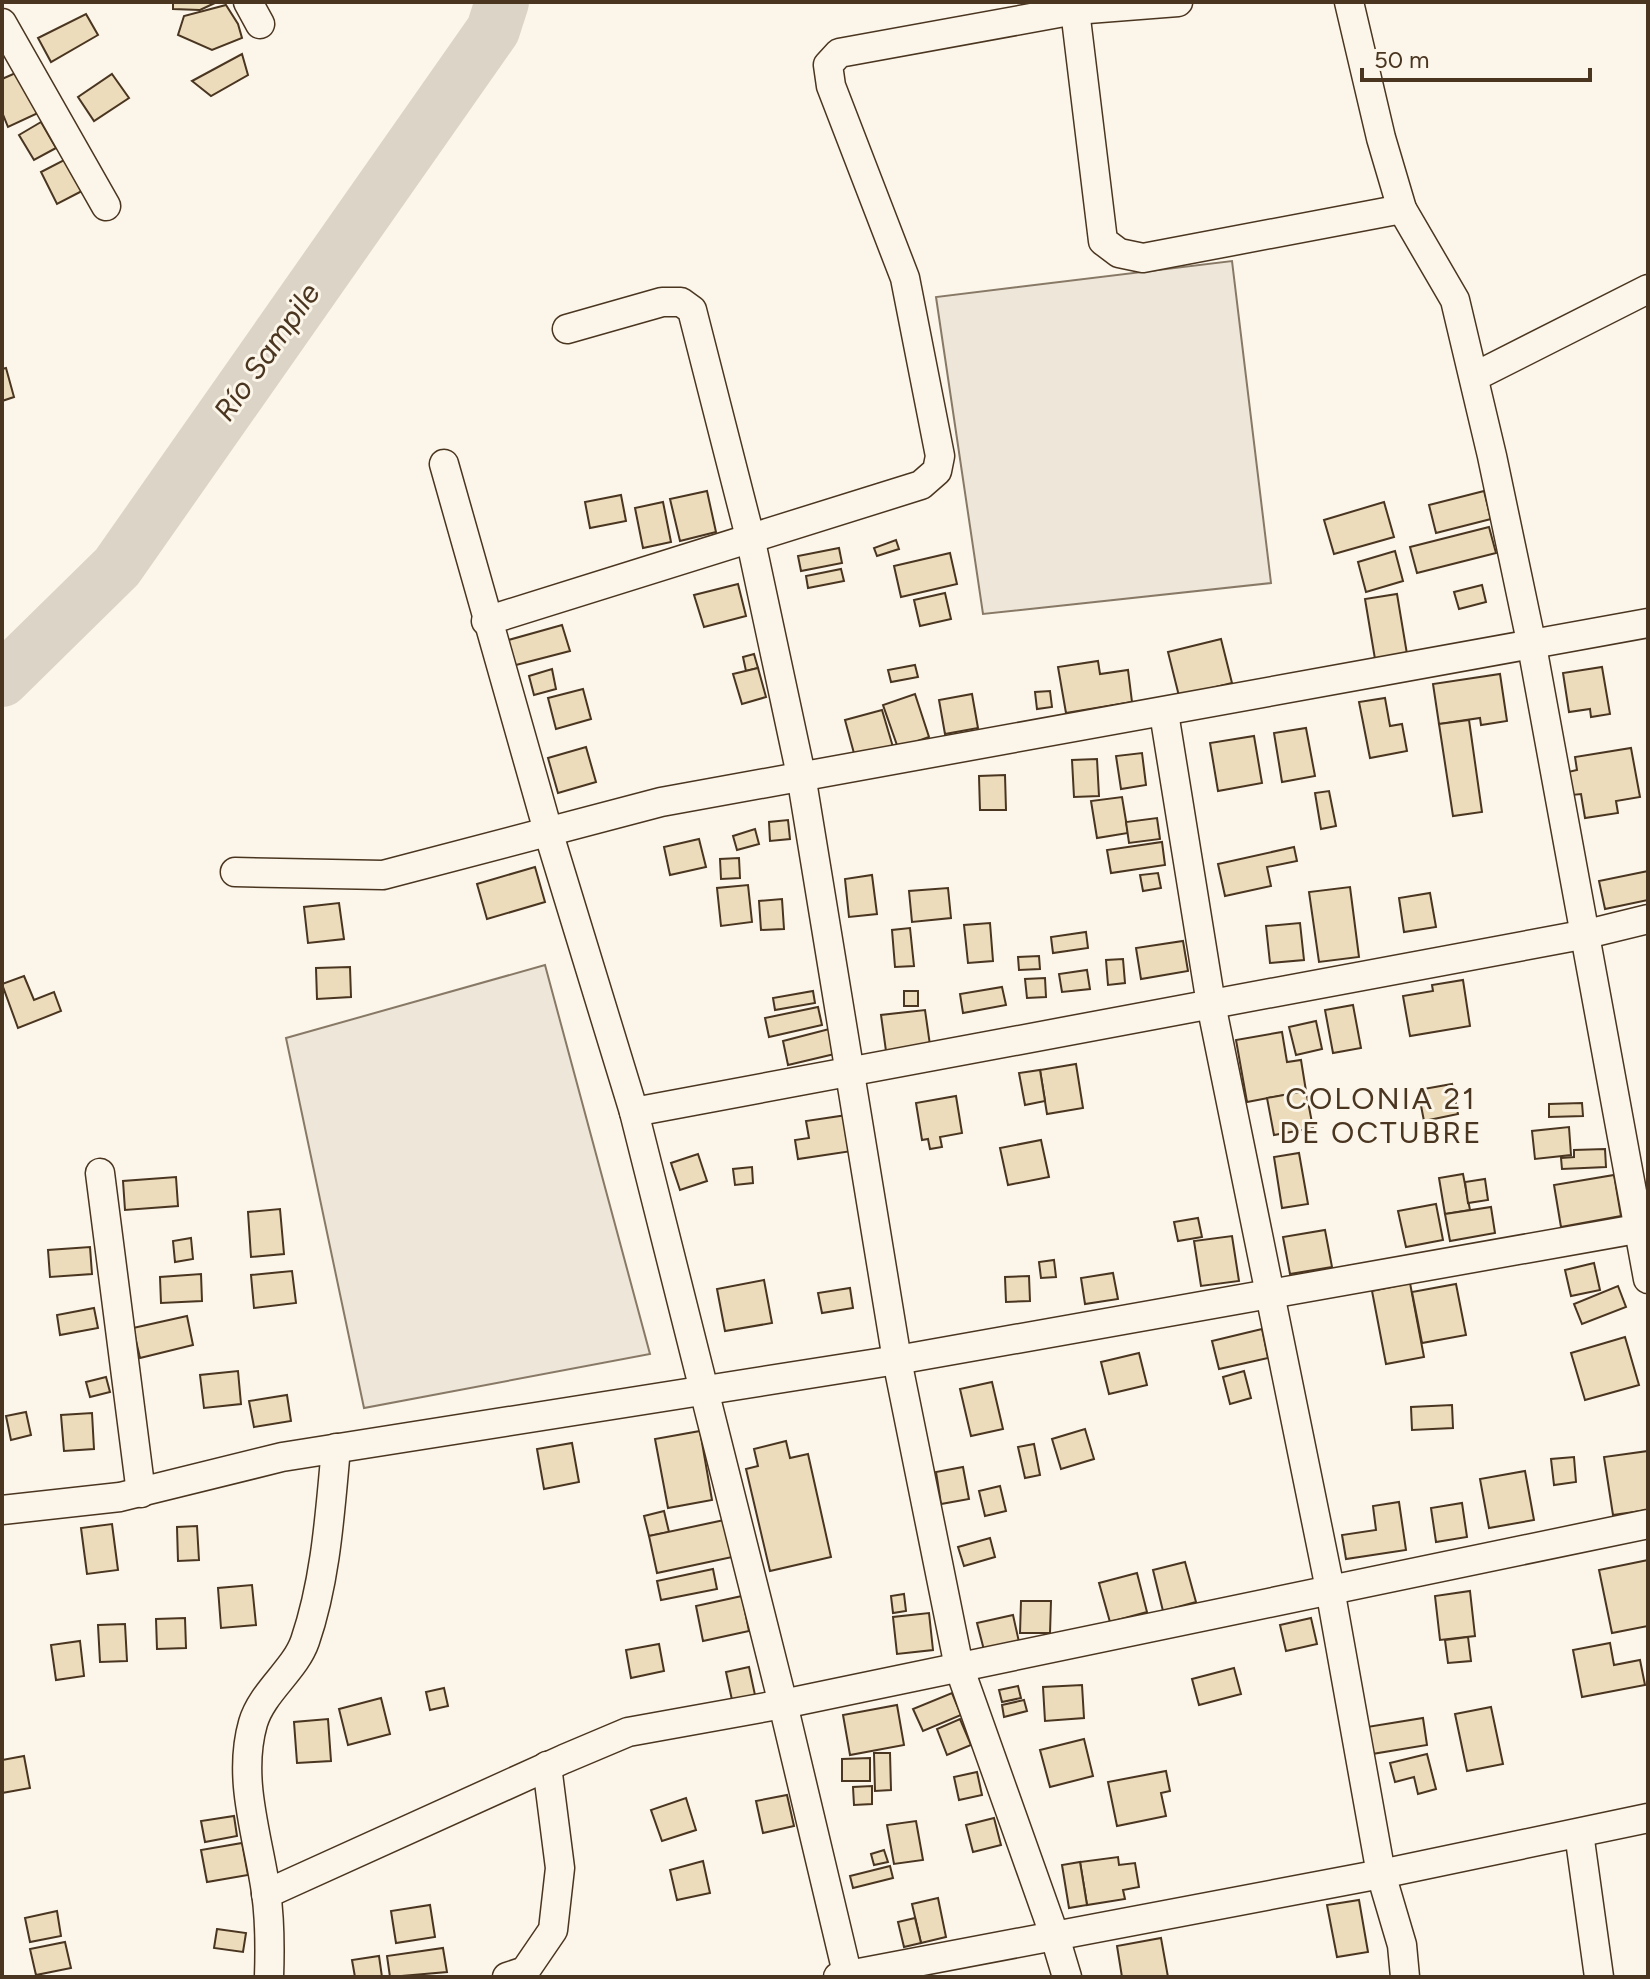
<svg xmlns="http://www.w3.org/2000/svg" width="1650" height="1979" viewBox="0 0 1650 1979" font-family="Figtree,sans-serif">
<rect width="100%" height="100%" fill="#fbf6e9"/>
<!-- green -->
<g fill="#ede6d9" stroke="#887966" stroke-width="2">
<polygon points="1232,261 1271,583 983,614 936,297"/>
<polygon points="545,965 650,1354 364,1408 286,1038"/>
</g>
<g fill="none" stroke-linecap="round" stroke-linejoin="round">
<!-- river -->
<polyline stroke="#dcd4c6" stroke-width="54" points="2,680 117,567 493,30 502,2"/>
</g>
<!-- building -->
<g fill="#ecdcbc" stroke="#4a3520" stroke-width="2">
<polygon points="173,2 217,2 200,10 173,9"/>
<polygon points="226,5 238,24 242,38 212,50 178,35 184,16"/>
<polygon points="86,14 98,35 51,62 38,38"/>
<polygon points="242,54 248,75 211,96 192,81"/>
<polygon points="20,71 38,113 8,127 2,112 2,79"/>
<polygon points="112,74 129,98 94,121 78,97"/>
<polygon points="41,122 56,148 34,160 19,135"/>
<polygon points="66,159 82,191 57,204 41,172"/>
<polygon points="6,368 14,397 2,401 2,369"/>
<polygon points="707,491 716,532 680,541 670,499"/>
<polygon points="1484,491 1491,519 1436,533 1429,505"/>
<polygon points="621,495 626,521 590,528 585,502"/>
<polygon points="663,502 671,542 643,548 635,508"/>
<polygon points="1384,502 1394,537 1334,554 1324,520"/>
<polygon points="1489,527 1496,553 1417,573 1410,547"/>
<polygon points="896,540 899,549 877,556 874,548"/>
<polygon points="839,548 842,563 801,571 798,556"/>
<polygon points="1395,551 1403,581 1366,592 1358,562"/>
<polygon points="950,553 957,584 901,597 894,566"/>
<polygon points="841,569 844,581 808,588 806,576"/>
<polygon points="738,584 746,616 704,627 694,595"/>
<polygon points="1482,585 1486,602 1459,609 1454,592"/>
<polygon points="945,593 951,619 920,626 914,600"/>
<polygon points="1397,594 1407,654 1375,659 1365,599"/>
<polygon points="562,625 570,651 512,666 505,641"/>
<polygon points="1221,639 1232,683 1179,696 1168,652"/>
<polygon points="754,654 758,668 746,671 743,657"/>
<polygon points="1098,661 1100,674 1128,670 1132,702 1066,713 1058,667"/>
<polygon points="915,665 918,677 891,682 888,670"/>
<polygon points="1602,667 1610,714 1591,717 1590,709 1569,712 1563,673"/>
<polygon points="758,668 766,697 742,704 733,674"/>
<polygon points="552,669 556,689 534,695 529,676"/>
<polygon points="1500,674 1507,721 1481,725 1480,718 1439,724 1433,684"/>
<polygon points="583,689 591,719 556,729 548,698"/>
<polygon points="1050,691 1052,707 1037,709 1035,692"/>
<polygon points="915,694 929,737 898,748 883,705"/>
<polygon points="972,694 978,728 945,734 939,700"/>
<polygon points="1385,698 1390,726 1402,724 1407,751 1370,758 1359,702"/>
<polygon points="882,710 893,747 855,757 845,720"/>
<polygon points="1469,720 1482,812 1453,816 1439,724"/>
<polygon points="1306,728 1315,776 1282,782 1274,733"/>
<polygon points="1254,736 1262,783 1218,791 1210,743"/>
<polygon points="586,747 596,782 558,793 548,758"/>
<polygon points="1631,748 1640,797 1616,801 1618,813 1585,818 1581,794 1572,795 1568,772 1577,770 1575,757"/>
<polygon points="1142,753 1146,785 1121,789 1116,756"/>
<polygon points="1097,759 1099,796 1074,797 1072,760"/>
<polygon points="1005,775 1006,810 980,810 979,776"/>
<polygon points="1329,791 1336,826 1321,829 1315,793"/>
<polygon points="1122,797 1128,833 1097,838 1091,801"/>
<polygon points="1157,818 1160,839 1129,843 1126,822"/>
<polygon points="788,820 790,839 770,841 769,822"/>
<polygon points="755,829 759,844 737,850 733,836"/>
<polygon points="699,839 706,867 670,875 664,847"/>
<polygon points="1162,842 1165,865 1111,873 1107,850"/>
<polygon points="1294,847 1297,861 1267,867 1271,886 1225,896 1218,864"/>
<polygon points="739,858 740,878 721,879 720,859"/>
<polygon points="535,867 545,902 487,919 477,884"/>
<polygon points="1648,871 1648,900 1605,909 1599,881"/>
<polygon points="1158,873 1161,888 1143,891 1140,875"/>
<polygon points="872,875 877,914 849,917 845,879"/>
<polygon points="748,885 752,922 721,926 717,888"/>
<polygon points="1350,887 1359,957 1319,962 1309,892"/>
<polygon points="948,888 951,918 912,922 909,891"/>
<polygon points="1430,893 1436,927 1404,932 1399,898"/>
<polygon points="782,899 784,929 761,930 759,901"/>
<polygon points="339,903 344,939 308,943 304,907"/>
<polygon points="990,923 993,961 968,963 964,925"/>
<polygon points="1300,923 1304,960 1270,963 1266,926"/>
<polygon points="910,928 914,966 895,967 892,930"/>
<polygon points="1086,932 1088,948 1053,953 1051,937"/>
<polygon points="1183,941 1188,971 1141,979 1136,948"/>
<polygon points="1039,956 1040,969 1019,970 1018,957"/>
<polygon points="1123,959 1125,983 1108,985 1106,960"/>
<polygon points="350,967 351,997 317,999 316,968"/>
<polygon points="1087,970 1090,989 1062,992 1059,974"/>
<polygon points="24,976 34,1000 54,992 61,1011 18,1028 2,984"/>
<polygon points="1045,978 1046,997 1027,998 1025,979"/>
<polygon points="1463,980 1470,1026 1410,1036 1403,996 1433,991 1432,985"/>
<polygon points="1002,987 1006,1005 963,1013 960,994"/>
<polygon points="813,991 815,1003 775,1010 773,998"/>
<rect x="904" y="991" width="14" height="15"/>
<polygon points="1353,1005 1361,1048 1333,1053 1325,1010"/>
<polygon points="818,1007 822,1025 769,1037 765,1018"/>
<polygon points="925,1010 930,1045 886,1051 881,1015"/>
<polygon points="1316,1021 1322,1049 1296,1055 1289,1027"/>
<polygon points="837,1027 843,1052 788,1065 783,1041"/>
<polygon points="1282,1032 1287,1062 1301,1060 1306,1091 1247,1102 1236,1040"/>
<polygon points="1076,1064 1083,1108 1047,1114 1040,1070"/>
<polygon points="1040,1070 1045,1101 1025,1105 1019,1073"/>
<polygon points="1452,1084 1458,1114 1424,1121 1418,1090"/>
<polygon points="1306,1091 1313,1128 1274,1135 1267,1098"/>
<polygon points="956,1096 962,1133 940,1137 942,1147 930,1149 928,1139 922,1140 916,1103"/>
<polygon points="1582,1103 1583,1116 1549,1117 1549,1104"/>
<polygon points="847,1115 852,1151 798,1159 795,1140 809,1138 806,1121"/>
<polygon points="1569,1127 1571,1155 1535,1159 1532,1131"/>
<polygon points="1041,1140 1049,1177 1008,1185 1000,1148"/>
<polygon points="1605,1149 1606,1167 1562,1169 1561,1158 1574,1157 1574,1150"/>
<polygon points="1299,1153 1308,1204 1282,1208 1274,1157"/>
<polygon points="698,1154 707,1181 680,1190 671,1163"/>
<polygon points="752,1167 753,1183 735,1185 733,1169"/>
<polygon points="1463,1174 1470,1210 1445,1214 1439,1178"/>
<polygon points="1614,1175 1621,1216 1561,1227 1554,1185"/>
<polygon points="176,1177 178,1206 125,1210 123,1181"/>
<polygon points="1485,1179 1488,1200 1468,1203 1465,1182"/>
<polygon points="1436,1204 1443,1240 1406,1247 1398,1211"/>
<polygon points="1491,1207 1495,1233 1450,1241 1445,1214"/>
<polygon points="280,1209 284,1254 251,1257 248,1212"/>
<polygon points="1198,1218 1202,1237 1178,1241 1174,1222"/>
<polygon points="1325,1230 1332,1267 1290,1274 1283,1237"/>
<polygon points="1232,1236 1239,1281 1201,1286 1194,1241"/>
<polygon points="191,1238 193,1259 175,1262 173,1241"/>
<polygon points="90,1247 92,1274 50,1277 48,1250"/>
<polygon points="1054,1260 1056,1277 1041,1278 1039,1262"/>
<polygon points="1594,1263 1600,1290 1571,1296 1565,1270"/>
<polygon points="292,1271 296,1303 254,1308 251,1275"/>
<polygon points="1113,1273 1118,1299 1085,1304 1081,1278"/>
<polygon points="201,1274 202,1301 161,1303 160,1277"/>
<polygon points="1029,1276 1030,1301 1006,1302 1005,1277"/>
<polygon points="764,1280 772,1323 725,1331 717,1289"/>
<polygon points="1410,1283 1424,1357 1386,1364 1372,1291"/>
<polygon points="1456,1284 1466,1335 1422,1343 1412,1292"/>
<polygon points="1618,1286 1626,1307 1582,1324 1574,1304"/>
<polygon points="850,1288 853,1308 822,1313 818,1293"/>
<polygon points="94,1308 98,1328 60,1335 57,1315"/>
<polygon points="187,1316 193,1345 140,1358 133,1328"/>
<polygon points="1262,1329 1268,1358 1219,1369 1212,1341"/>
<polygon points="1625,1337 1639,1385 1585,1400 1571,1353"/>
<polygon points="1139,1353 1147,1385 1109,1394 1101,1362"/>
<polygon points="238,1371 241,1404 204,1408 200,1375"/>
<polygon points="1244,1371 1251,1398 1230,1404 1223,1377"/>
<polygon points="106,1377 110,1392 90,1397 86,1382"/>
<polygon points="992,1382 1003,1429 971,1436 960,1389"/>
<polygon points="287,1395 291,1421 254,1427 249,1401"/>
<polygon points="1452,1405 1453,1428 1412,1430 1411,1407"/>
<polygon points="26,1412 31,1435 11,1440 6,1416"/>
<polygon points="92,1413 94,1449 64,1451 61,1415"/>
<polygon points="1085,1429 1094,1459 1061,1469 1052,1439"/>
<polygon points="700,1431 712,1500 668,1508 655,1439"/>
<polygon points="786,1441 790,1458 808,1454 831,1557 770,1571 746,1469 758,1466 754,1449"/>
<polygon points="572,1443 579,1482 544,1489 537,1449"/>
<polygon points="1034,1444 1040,1475 1025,1478 1018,1447"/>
<polygon points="1648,1451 1648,1510 1613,1515 1604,1457"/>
<polygon points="1574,1457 1576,1482 1554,1485 1551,1459"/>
<polygon points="963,1467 969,1499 941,1504 936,1472"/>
<polygon points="1525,1471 1534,1520 1489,1528 1480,1479"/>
<polygon points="1000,1486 1006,1511 985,1516 979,1491"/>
<polygon points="1399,1502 1406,1550 1346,1559 1342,1535 1376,1530 1373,1506"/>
<polygon points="1462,1503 1467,1537 1436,1542 1431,1508"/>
<polygon points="664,1511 669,1532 649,1536 644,1516"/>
<polygon points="729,1519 737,1556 657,1573 649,1536"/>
<polygon points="112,1524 118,1570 87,1574 81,1528"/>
<polygon points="197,1526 199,1560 178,1561 177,1527"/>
<polygon points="990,1538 995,1557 964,1566 958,1547"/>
<polygon points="1648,1560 1648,1626 1612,1633 1599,1570"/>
<polygon points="1185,1562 1196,1602 1163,1611 1153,1570"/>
<polygon points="713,1569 717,1589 661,1600 657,1581"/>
<polygon points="1137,1573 1147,1612 1110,1622 1099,1583"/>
<polygon points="252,1585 256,1625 221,1628 218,1588"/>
<polygon points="1470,1591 1475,1636 1440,1640 1435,1596"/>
<polygon points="904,1594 906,1611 893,1613 891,1596"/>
<polygon points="742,1596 749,1631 703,1641 696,1606"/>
<polygon points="1021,1601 1051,1601 1050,1633 1020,1633"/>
<polygon points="929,1613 933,1650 897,1654 893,1617"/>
<polygon points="1013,1615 1019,1642 984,1650 977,1623"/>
<polygon points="185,1618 186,1648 157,1649 156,1619"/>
<polygon points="1311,1618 1317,1644 1286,1651 1280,1625"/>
<polygon points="125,1624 127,1661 100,1662 98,1625"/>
<polygon points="1468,1637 1471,1661 1448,1663 1445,1640"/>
<polygon points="80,1641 84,1676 56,1680 51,1645"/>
<polygon points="1610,1643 1614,1665 1640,1660 1645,1685 1582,1697 1573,1650"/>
<polygon points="659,1644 664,1671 631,1678 626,1650"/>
<polygon points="749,1667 755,1695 732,1700 726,1672"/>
<polygon points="1234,1668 1241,1694 1199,1705 1192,1679"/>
<polygon points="1082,1685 1084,1718 1045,1721 1043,1687"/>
<polygon points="1018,1686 1021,1698 1002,1702 999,1690"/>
<polygon points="444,1688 448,1706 430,1710 426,1692"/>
<polygon points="952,1693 961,1715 923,1731 913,1709"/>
<polygon points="381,1698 390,1734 348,1745 339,1709"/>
<polygon points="1024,1700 1027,1711 1004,1717 1002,1705"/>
<polygon points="897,1705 904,1745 850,1755 843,1715"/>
<polygon points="1491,1707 1503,1764 1467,1771 1455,1714"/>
<polygon points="1423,1718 1427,1745 1372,1754 1367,1727"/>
<polygon points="328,1719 331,1761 297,1763 294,1722"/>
<polygon points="960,1719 971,1745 947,1755 937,1729"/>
<polygon points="1084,1739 1093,1776 1050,1787 1040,1750"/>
<polygon points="874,1753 890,1753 891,1790 875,1791"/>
<polygon points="1427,1754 1436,1789 1418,1794 1414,1777 1395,1782 1390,1763"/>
<polygon points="24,1756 30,1788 2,1793 2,1760"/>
<polygon points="870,1758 870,1781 842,1781 842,1759"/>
<polygon points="1166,1771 1170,1791 1161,1793 1166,1816 1117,1826 1108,1782"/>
<polygon points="977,1772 982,1795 959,1800 954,1777"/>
<polygon points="872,1786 872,1804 854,1805 853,1787"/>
<polygon points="787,1795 794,1826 763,1833 756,1801"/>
<polygon points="686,1798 696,1830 662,1841 651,1810"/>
<polygon points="234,1816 237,1836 205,1842 201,1821"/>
<polygon points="994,1818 1001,1845 973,1852 966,1825"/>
<polygon points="916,1821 923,1860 894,1864 887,1825"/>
<polygon points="242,1843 248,1875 207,1882 201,1850"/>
<polygon points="884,1850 888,1862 874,1865 871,1854"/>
<polygon points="1118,1857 1119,1865 1135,1863 1139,1887 1123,1890 1125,1899 1087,1905 1080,1862"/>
<polygon points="703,1861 710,1893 677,1900 670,1870"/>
<polygon points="1080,1862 1087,1905 1069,1908 1062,1865"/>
<polygon points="890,1866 893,1878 853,1888 850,1876"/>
<polygon points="938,1898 946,1937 921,1943 912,1904"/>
<polygon points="1359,1900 1368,1952 1337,1957 1327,1905"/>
<polygon points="430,1905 435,1937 396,1943 391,1911"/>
<polygon points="57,1911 61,1936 30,1942 25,1918"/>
<polygon points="915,1918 921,1943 904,1947 898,1922"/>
<polygon points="217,1929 246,1933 243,1952 214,1948"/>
<polygon points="1161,1938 1168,1977 1122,1977 1117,1946"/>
<polygon points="65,1942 71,1968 36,1975 30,1949"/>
<polygon points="443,1948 447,1972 390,1977 387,1956"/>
<polygon points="379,1956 382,1977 355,1977 352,1960"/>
</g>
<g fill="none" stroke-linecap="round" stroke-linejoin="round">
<!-- minor casing -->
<g stroke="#4a3520" stroke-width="31">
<g id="minor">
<polyline points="248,2 260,24"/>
<polyline points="1074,2 1103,241 1119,253 1143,258 1402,209"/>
<polyline points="1349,2 1381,138 1402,209 1455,300 1492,456 1532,646 1648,1279"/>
<polyline points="2,23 106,206"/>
<polyline points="567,329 662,302 681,302 692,310 750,537 801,775 897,1360 959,1667 1055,1937 1067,1977"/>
<polyline points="1474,377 1648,289"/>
<polyline points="444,464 548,831 634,1112 783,1704 848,1977"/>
<polyline points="486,621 921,485 937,471 940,456 905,278 831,86 828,65 839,53 1075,10 1178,2"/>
<polyline points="1164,713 1211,1004 1330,1589 1381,1874 1402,1945 1405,1977"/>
<polyline points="235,872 383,875 661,802 1648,623"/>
<polyline points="634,1112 1587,934 1648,919"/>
<polyline points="100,1173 141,1493"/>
<polyline points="2,1510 120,1497 282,1457 897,1360 1648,1227"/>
<polyline points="1579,1833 1599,1977"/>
<polyline points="266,1894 564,1759 628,1732 783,1704 1648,1524"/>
<path d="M269 1977C270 1949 270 1920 266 1892 258 1836 237 1779 253 1723 262 1692 295 1670 305 1641 326 1580 330 1512 336 1448"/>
<polyline points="507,1977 525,1971 553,1930 560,1868 547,1766"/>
<polyline points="838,1977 1381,1874 1648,1818"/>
</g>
</g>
<!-- minor -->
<use href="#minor" stroke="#fbf6e9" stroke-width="28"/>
</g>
<g text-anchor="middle" stroke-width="6" stroke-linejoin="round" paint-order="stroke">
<!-- water labels -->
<g font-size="30" font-style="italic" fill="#4a3520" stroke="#fbf6e9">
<text transform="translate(267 352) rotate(-55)" y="10">Río Sampile</text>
</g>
<!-- neighbourhood labels -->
<g font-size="30" letter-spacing="2" fill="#4a3520" stroke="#fbf6e9">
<text x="1381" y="1109">COLONIA 21<tspan x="1381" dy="34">DE OCTUBRE</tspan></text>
</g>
</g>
<!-- border -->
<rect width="1650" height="1979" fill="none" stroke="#4a3520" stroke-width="8"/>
<!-- scale -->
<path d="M1362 68v12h228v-12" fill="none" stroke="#4a3520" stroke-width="4"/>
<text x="1374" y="68" font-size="24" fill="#4a3520" stroke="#fbf6e9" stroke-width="6" paint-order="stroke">50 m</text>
</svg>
